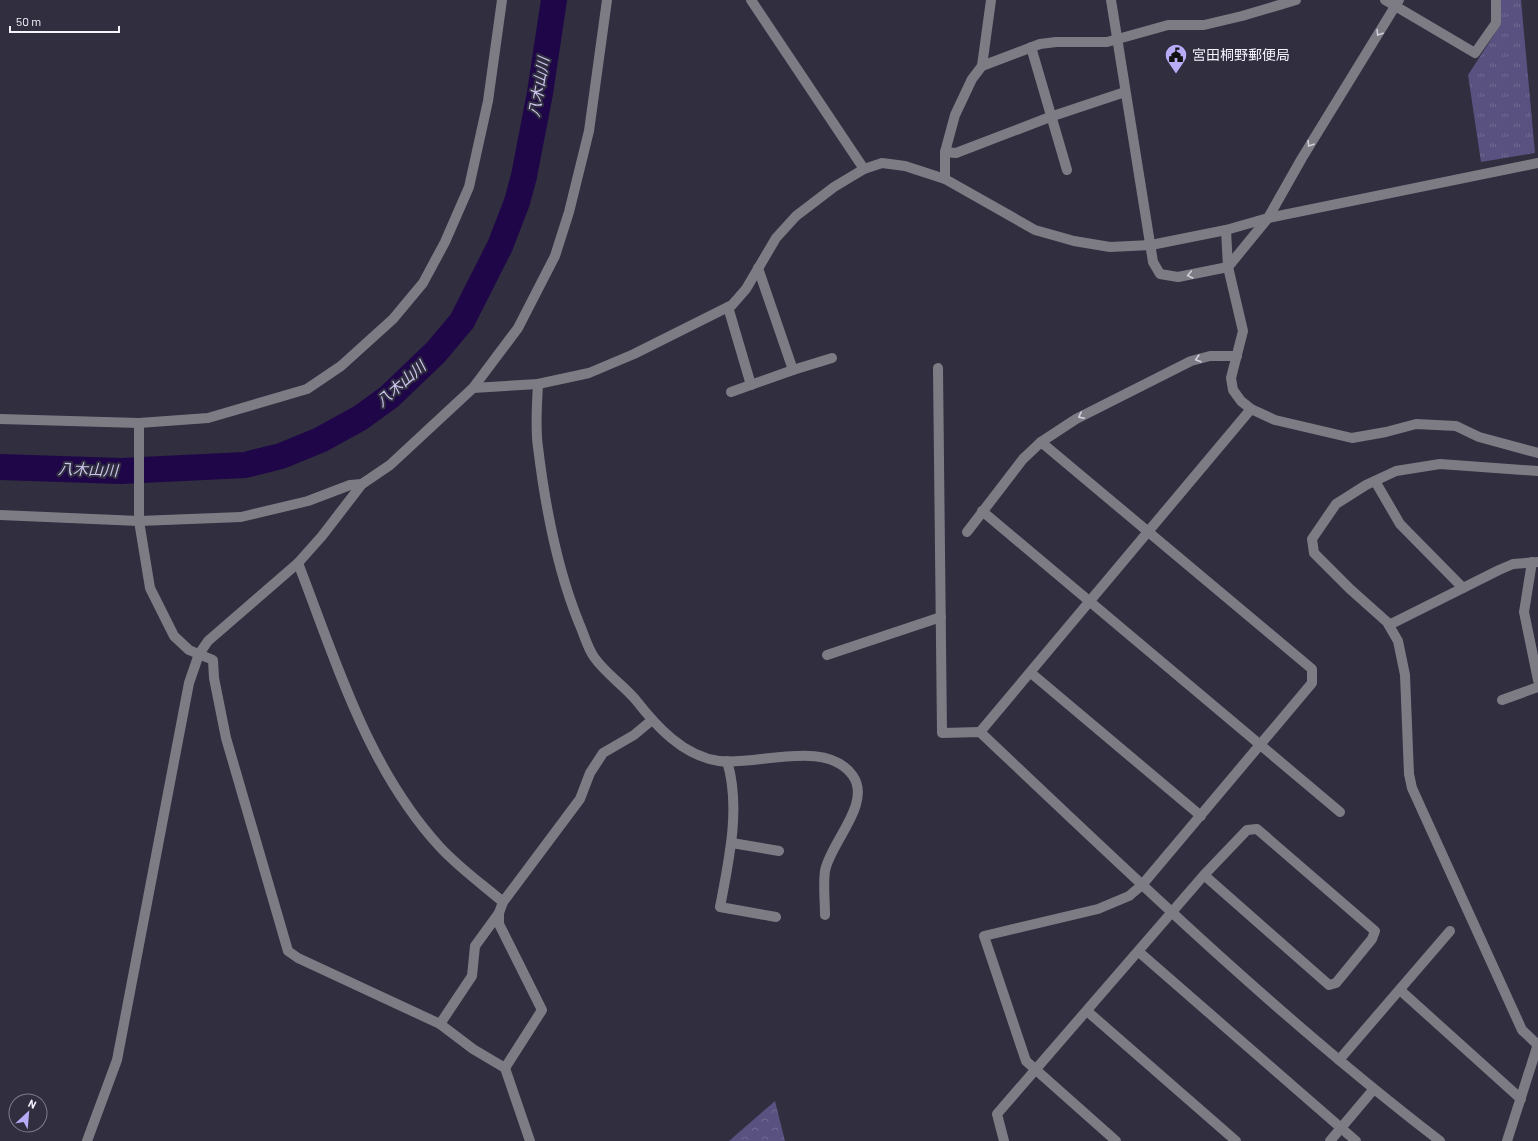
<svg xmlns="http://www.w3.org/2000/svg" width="1538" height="1141" viewBox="0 0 1538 1141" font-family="Barlow,'Noto Sans JP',sans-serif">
<defs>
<pattern id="forest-crowns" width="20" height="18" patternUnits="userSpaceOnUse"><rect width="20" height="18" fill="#59517f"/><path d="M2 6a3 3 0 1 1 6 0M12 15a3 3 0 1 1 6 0" fill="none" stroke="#716a92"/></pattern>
<pattern id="park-tufts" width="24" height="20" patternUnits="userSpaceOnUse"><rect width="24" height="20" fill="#59517f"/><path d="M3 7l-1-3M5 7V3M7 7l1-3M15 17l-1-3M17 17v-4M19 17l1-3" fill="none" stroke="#716a92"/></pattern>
</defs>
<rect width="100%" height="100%" fill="#302e3f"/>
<!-- forest -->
<polygon fill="url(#forest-crowns)" points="775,1101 785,1141 729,1141"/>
<!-- park -->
<polygon fill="url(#park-tufts)" points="1501,0 1521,0 1535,153 1481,162 1468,75 1501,24"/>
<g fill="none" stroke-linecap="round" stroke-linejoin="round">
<!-- river -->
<polyline stroke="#1f0649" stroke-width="26" points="0,467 121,471 245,465 281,456 320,440 360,418 389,397 436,352 462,321 500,246 517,202 524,176 540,93 554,0"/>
<!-- minor -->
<g stroke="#7d7c85" stroke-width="10">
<polyline points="751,0 864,169"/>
<polyline points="1111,0 1153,262 1160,274 1178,277 1228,267 1268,218 1302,158 1399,0"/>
<polyline points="1385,0 1475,53 1496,23 1496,0"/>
<polyline points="1031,47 1067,170"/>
<polyline points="982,66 991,0"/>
<polyline points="945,152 956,153 1050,117 1125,92"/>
<polyline points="945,179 945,152 955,115 972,79 982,66 1040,44 1056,42 1107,42 1168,25 1204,25 1242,16 1296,0"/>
<polyline points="1226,230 1228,267 1243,331 1231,378 1233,390 1241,401 1251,409 1275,420 1352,438 1386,432 1416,424 1456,426 1479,437 1538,453"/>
<polyline points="728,307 751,385"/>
<path d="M938 368 942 733 980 732C1129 873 1277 1016 1440 1141"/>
<polyline points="793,370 832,358"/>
<path d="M538 384C537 405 535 427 538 447 545 505 557 569 579 623 584 634 587 647 594 657 605 673 622 684 635 699 656 726 683 756 719 761 757 766 827 738 853 776 872 804 830 843 825 871 823 885 825 901 825 915"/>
<polyline points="473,388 538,384 589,373 634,354 732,305 746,289 776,238 796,216 834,187 864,169 882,163 905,166 945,179 1035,230 1074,241 1110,247 1151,245 1226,230 1268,218 1538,163"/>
<polyline points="731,392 793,370 758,268"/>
<polyline points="0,419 139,423 208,418 307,389 341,366 393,319 423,283 445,242 469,187 488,101 502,0"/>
<polyline points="139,423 139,521 150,588 174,636 189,650 213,660 214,678 226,738 288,951 298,958 440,1024 473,1049 505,1068 530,1141"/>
<polyline points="1041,442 1312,669 1312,683 1142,885 1129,896 1098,909 984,936 1026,1061 1116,1141"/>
<polyline points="1375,481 1400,524 1463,588"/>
<polyline points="982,511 1340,812"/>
<polyline points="0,515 139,521 241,517 308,501 350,485 362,484"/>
<polyline points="967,532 1023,459 1041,442 1076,419 1191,361 1210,356 1237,356"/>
<polyline points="1532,562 1524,612 1538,680"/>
<path d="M298 563C336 661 367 767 439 846 458 867 482 884 503 902"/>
<polyline points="1389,625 1499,570 1513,564 1538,562"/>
<polyline points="827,655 941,617"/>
<polyline points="1031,673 1201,816"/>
<polyline points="1502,700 1538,687"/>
<polyline points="980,732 1251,409"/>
<path d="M727 761C741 807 729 860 720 907L776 917"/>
<polyline points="732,843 779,851"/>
<polyline points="1139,952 1356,1141"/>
<polyline points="1400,990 1521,1099"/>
<polyline points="1087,1011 1236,1141"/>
<polyline points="440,1024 472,976 475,946 499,913"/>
<polyline points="1538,1045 1522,1030 1412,788 1409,774 1405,675 1398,641 1387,622 1350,589 1314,553 1312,539 1336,504 1366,485 1396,471 1440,464 1538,471"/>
<polyline points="1339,1060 1450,931"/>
<polyline points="505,1068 542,1010 499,924 499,913 503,902 580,799 590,773 603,753 634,735 652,720"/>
<polyline points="87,1141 117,1060 189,683 199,654 208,641 298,563 322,536 362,484 390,465 473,388 518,328 555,256 569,212 589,131 607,0"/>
<polyline points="1004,1141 997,1114 1204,875 1247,830 1257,829 1375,931 1372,939 1336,983 1329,985 1204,875"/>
<polyline points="1330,1141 1373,1090"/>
<polyline points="1507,1141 1538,1044"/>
</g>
</g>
<!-- one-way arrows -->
<defs><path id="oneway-chevron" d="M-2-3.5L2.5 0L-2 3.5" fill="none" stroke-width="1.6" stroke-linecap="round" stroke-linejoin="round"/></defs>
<g stroke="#d0cfda">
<use href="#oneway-chevron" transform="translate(1379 33) rotate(122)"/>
<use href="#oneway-chevron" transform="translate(1310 144) rotate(122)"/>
<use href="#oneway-chevron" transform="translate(1190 275) rotate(169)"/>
<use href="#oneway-chevron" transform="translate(1198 359) rotate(164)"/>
<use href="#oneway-chevron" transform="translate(1081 416) rotate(153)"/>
</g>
<!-- icons -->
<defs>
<g id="civic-pin" transform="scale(1.15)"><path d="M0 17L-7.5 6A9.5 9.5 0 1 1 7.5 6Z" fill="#b8abf7" stroke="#302e3f"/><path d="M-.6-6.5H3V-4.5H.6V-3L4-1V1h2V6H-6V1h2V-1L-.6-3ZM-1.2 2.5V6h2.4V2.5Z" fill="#111"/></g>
</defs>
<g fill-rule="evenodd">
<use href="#civic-pin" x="1176" y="55"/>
</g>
<g text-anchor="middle" stroke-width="4" stroke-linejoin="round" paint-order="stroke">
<!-- poi labels -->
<g font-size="14" fill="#f4f3fe" stroke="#302e3f" text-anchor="start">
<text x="1192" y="60">宮田桐野郵便局</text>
</g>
<!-- water labels -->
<g font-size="15" font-style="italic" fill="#ccc6ef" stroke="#302e3f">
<text transform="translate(539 87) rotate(-80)" y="5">八木山川</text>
<text transform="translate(401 384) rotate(-41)" y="5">八木山川</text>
<text transform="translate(88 470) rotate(2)" y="5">八木山川</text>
</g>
</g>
<!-- north arrow -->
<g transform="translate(28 1113) rotate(26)"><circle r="19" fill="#302e3f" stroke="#7e7d8b"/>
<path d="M0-3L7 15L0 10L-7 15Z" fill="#b8abf7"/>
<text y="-6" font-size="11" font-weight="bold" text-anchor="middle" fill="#f4f3fe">N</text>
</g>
<!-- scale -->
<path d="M10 26v6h109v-6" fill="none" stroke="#f4f3fe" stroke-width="2"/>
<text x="16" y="26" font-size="12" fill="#f4f3fe" stroke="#302e3f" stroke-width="3" paint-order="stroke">50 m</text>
</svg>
